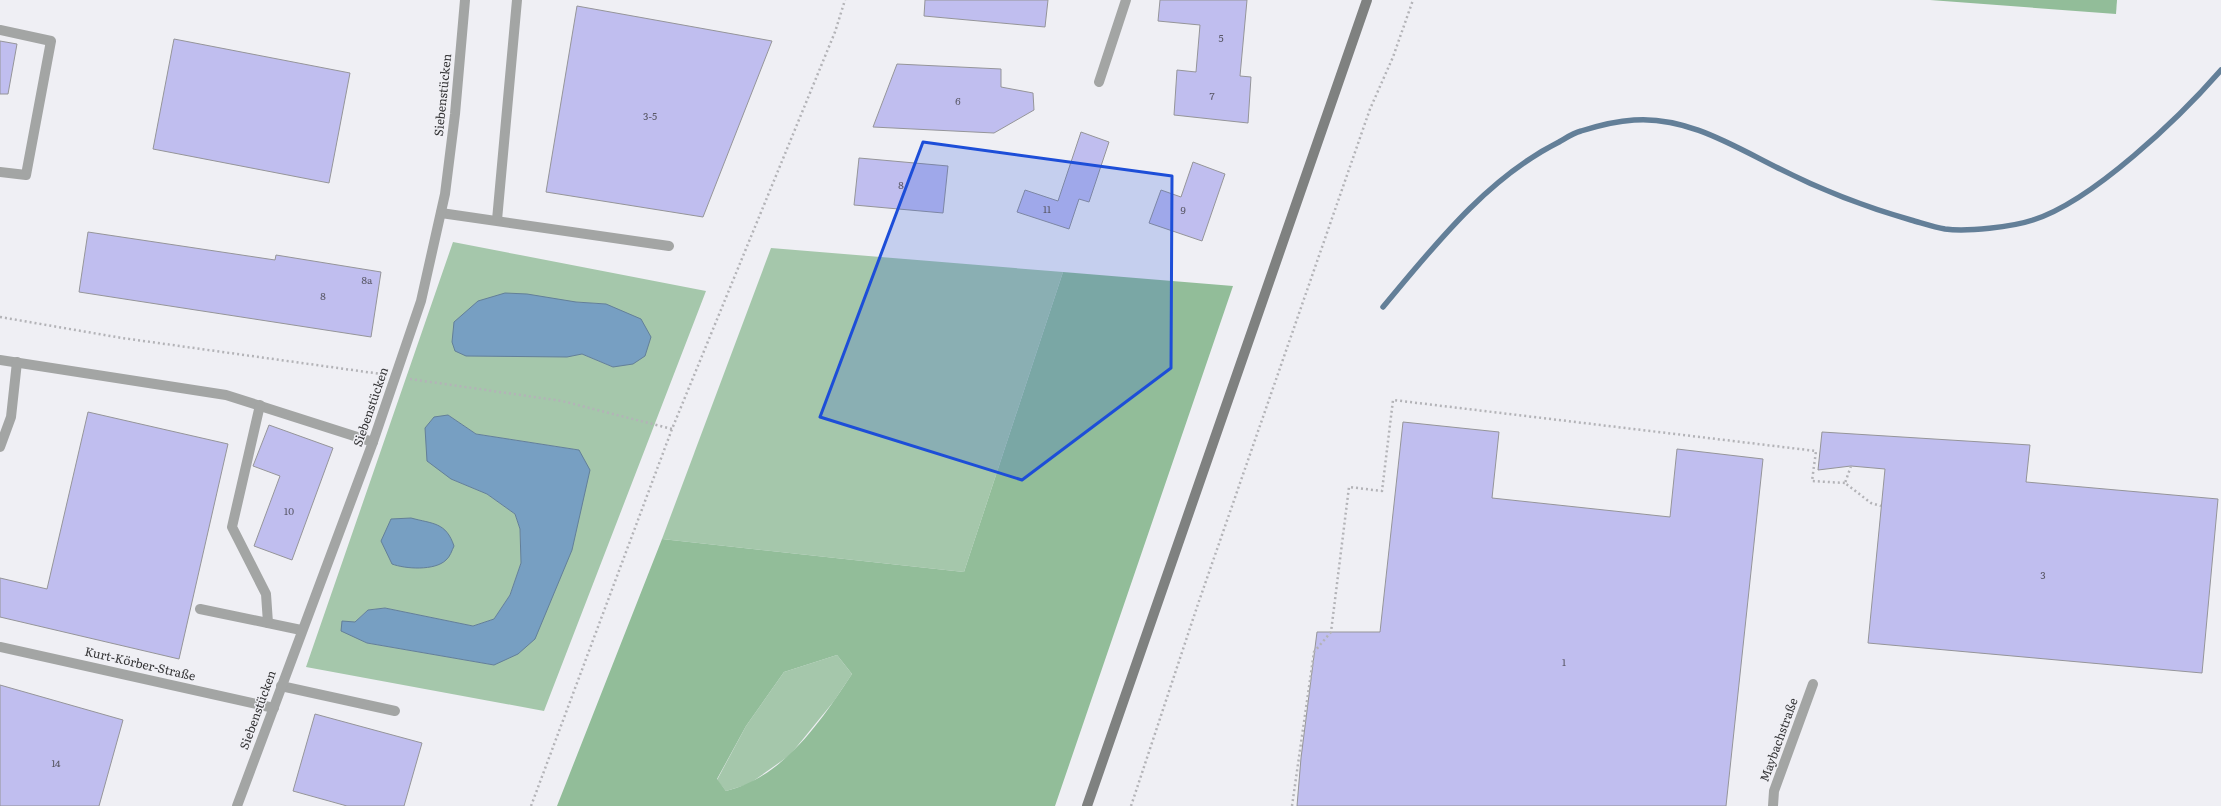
<svg xmlns="http://www.w3.org/2000/svg" width="2221" height="806" viewBox="0 0 2221 806" font-family="Literata,serif">
<rect width="100%" height="100%" fill="#efeff4"/>
<!-- green -->
<g fill="#a5c7ab" fill-rule="evenodd">
<path d="M453 242 706 291 544 711 306 667ZM576 302 606 304 613 367 582 354 466 356ZM448 415 476 434 579 450 494 665 367 643 351 635 355 622 368 610 385 608 473 626 494 619 510 595 521 563 520 529 515 514 487 494 451 479Z"/>
<polygon points="771,248 1063,272 964,572 662,539"/>
<polygon points="837,655 852,674 834,701 790,755 749,784 726,791 717,780 746,726 784,672"/>
</g>
<!-- forest -->
<g fill="#92bd99" fill-rule="evenodd">
<polygon points="1930,0 2117,0 2116,14"/>
<path d="M1063 272 1233 286 1055 806H557L662 539 964 572ZM837 655 852 674C821 721 784 777 726 791L717 779 746 726 784 672Z"/>
</g>
<!-- water -->
<g fill="#779fc2" stroke="#637f98">
<polygon points="505,293 527,294 576,302 606,304 641,319 651,337 645,356 633,364 613,367 582,354 567,357 466,356 455,351 452,342 454,322 478,301"/>
<polygon points="448,415 476,434 579,450 590,470 572,550 535,639 518,654 494,665 367,643 341,631 342,621 355,622 368,610 385,608 473,626 494,619 510,595 521,563 520,529 515,514 487,494 451,479 427,461 425,428 434,417"/>
<path d="M411 518C433 524 446 522 454 546 452 550 450 557 446 560 435 571 405 569 392 564L381 541 391 519Z"/>
</g>
<g fill="none" stroke-linecap="round" stroke-linejoin="round">
<!-- stream -->
<path stroke="#637f98" stroke-width="5.5" d="M1383 307C1434 246 1487 178 1559 142 1566 138 1573 133 1581 131 1597 126 1617 121 1634 120 1686 116 1734 146 1778 168 1821 190 1865 207 1911 220 1922 223 1934 227 1945 229 1967 232 2012 227 2033 220 2093 201 2180 117 2221 70"/>
</g>
<!-- building -->
<g fill="#c0beef" stroke="#959599">
<polygon points="925,0 1048,0 1045,27 924,16"/>
<polygon points="1160,0 1247,0 1240,76 1251,77 1248,123 1174,115 1177,70 1196,72 1200,25 1158,21"/>
<polygon points="577,6 772,41 703,217 546,192"/>
<polygon points="174,39 350,73 329,183 153,149"/>
<polygon points="0,41 17,44 8,94 0,94"/>
<polygon points="897,64 1001,69 1001,87 1033,93 1034,110 994,133 873,127"/>
<polygon points="1081,132 1109,142 1089,202 1079,199 1069,229 1017,212 1025,190 1058,201"/>
<polygon points="859,158 948,166 943,213 854,205"/>
<polygon points="1193,162 1225,174 1202,241 1149,223 1161,190 1181,197"/>
<polygon points="88,232 275,260 276,255 381,272 371,337 79,292"/>
<polygon points="88,412 228,444 179,659 0,617 0,578 47,589"/>
<polygon points="1403,422 1499,432 1492,498 1670,517 1677,449 1763,459 1726,806 1297,806 1301,758 1317,632 1380,632"/>
<polygon points="269,425 333,448 292,560 254,546 280,476 253,466"/>
<polygon points="1822,432 2030,445 2026,482 2218,499 2202,673 1868,643 1885,469 1851,466 1818,470"/>
<polygon points="0,685 123,720 99,806 0,806"/>
<polygon points="315,714 422,743 404,806 347,806 293,791"/>
</g>
<g fill="none" stroke-linecap="round" stroke-linejoin="round">
<!-- path -->
<g stroke="#b3b3b7" stroke-width="2.5" stroke-dasharray="2 3" stroke-linecap="butt">
<polyline points="0,317 122,338 381,374"/>
<polyline points="410,379 562,401 672,429"/>
<polyline points="1851,466 1845,483 1871,503 1881,506"/>
<polyline points="531,806 672,429 835,32 845,0"/>
<polyline points="1131,806 1198,604 1370,109 1393,57 1413,0"/>
<polyline points="1292,806 1314,652 1331,632 1349,487 1382,491 1393,400 1816,451 1812,481 1845,483"/>
</g>
<!-- lane -->
<g stroke="#a3a5a4" stroke-width="10">
<polyline points="0,30 51,41 26,175 0,172"/>
<polyline points="441,213 669,246"/>
<polyline points="497,220 517,0"/>
<polyline points="0,360 226,395 373,442"/>
<polyline points="260,405 232,527 266,594 268,623"/>
<polyline points="0,447 11,417 17,362"/>
<polyline points="200,609 301,630"/>
<polyline points="281,686 395,711"/>
</g>
<!-- street -->
<g stroke="#a3a5a4" stroke-width="10">
<polyline points="1099,82 1126,0"/>
<polyline points="0,647 274,708"/>
<polyline points="237,806 373,442 421,301 445,194 455,114 465,0"/>
<polyline points="1773,806 1774,791 1813,684"/>
</g>
<!-- secondary -->
<polyline stroke="#7f8180" stroke-width="10" points="1087,806 1367,0"/>
</g>
<!-- marked area -->
<path fill="#1d4ed8" fill-opacity="0.2" stroke="#1d4ed8" stroke-width="3" stroke-linejoin="round" d="M923 142 1172 176 1171 368 1022 480 820 417Z"/>
<g text-anchor="middle" stroke-width="3" stroke-linejoin="round" paint-order="stroke">
<!-- number labels -->
<g font-size="10" fill="#585765">
<text x="1221" y="42">5</text>
<text x="1212" y="100">7</text>
<text x="958" y="105">6</text>
<text x="650" y="120">3-5</text>
<text x="901" y="189">8</text>
<text x="1047" y="213">11</text>
<text x="1183" y="214">9</text>
<text x="367" y="284">8a</text>
<text x="323" y="300">8</text>
<text x="289" y="515">10</text>
<text x="2043" y="579">3</text>
<text x="1564" y="666">1</text>
<text x="56" y="767">14</text>
</g>
<!-- street labels -->
<g font-size="12" fill="#353537" stroke="#efeff4">
<text transform="translate(443 95) rotate(-84)" y="4">Siebenstücken</text>
<text transform="translate(371 407) rotate(-71)" y="4">Siebenstücken</text>
<text transform="translate(140 664) rotate(13)" y="4">Kurt-Körber-Straße</text>
<text transform="translate(258 710) rotate(-70)" y="4">Siebenstücken</text>
<text transform="translate(1779 740) rotate(-70)" y="4">Maybachstraße</text>
</g>
</g>
</svg>
